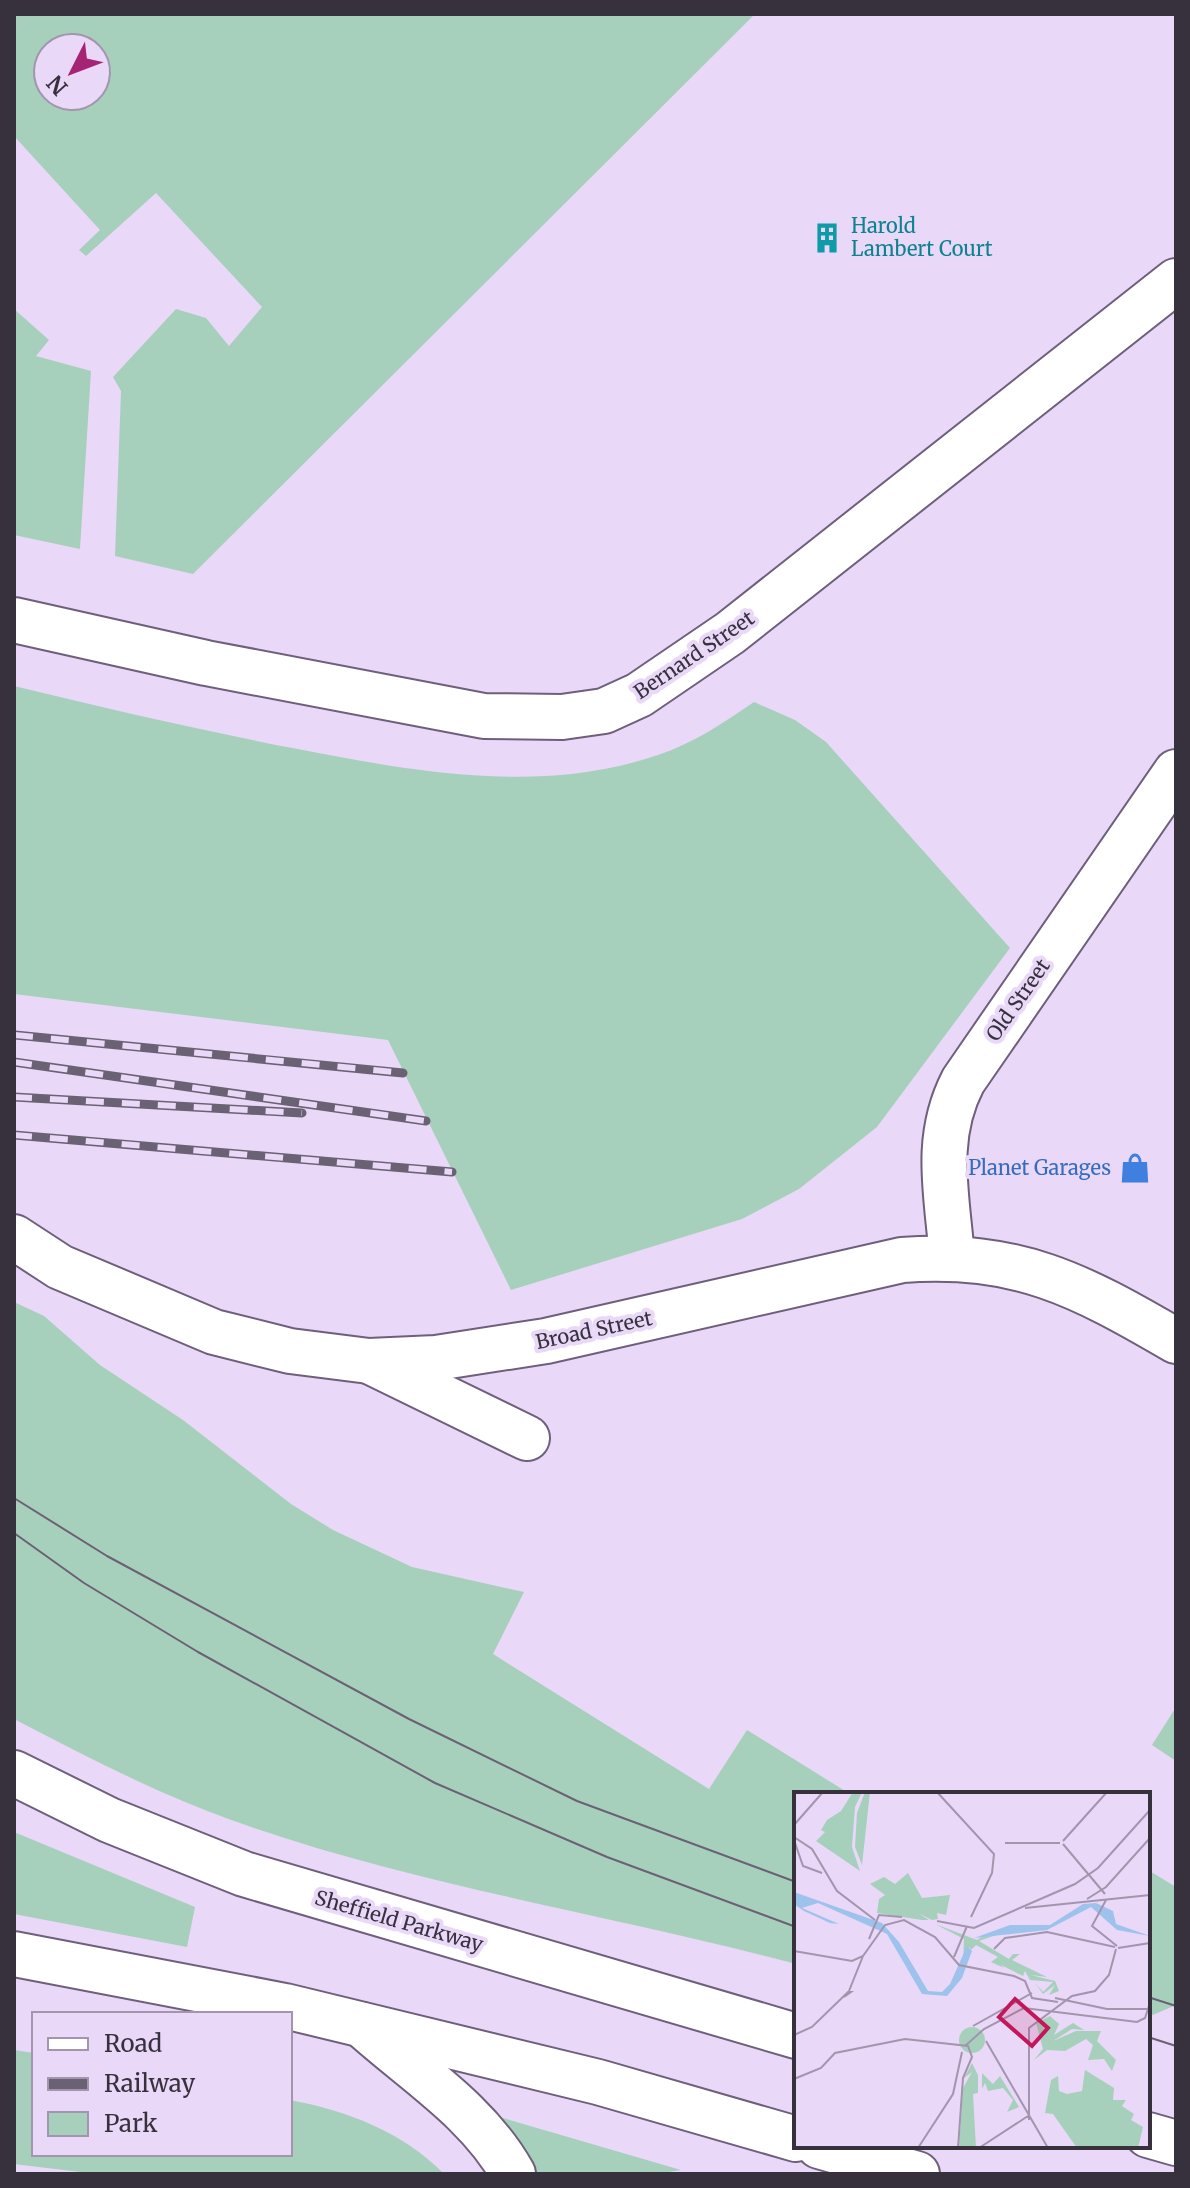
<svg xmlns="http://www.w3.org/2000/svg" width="1190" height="2188" viewBox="0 0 1190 2188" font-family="Merriweather,serif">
<rect width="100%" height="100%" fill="#e9d8f8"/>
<!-- green -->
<g fill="#a6d0bc" fill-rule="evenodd">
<path d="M14 14H755L193 574 115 556 121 391 113 377 176 309 206 318 229 346 262 307 156 193 86 256 79 250 100 230 14 136ZM96 48V96H48V48Z"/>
<polygon points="14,309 49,340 36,356 91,371 80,549 14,535"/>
<path d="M14 686C109 709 203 731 298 749 416 772 541 795 658 755 694 743 723 723 754 702L795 720 826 742 1010 948 877 1127 799 1189 742 1219 511 1290 388 1040 14 994Z"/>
<path d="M14 1302 44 1316 100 1365 183 1420 291 1504 333 1530 412 1567 524 1592 493 1654 709 1789 747 1730 850 1794H796V1964C609 1914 417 1886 234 1821 158 1794 85 1756 14 1719Z"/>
<polygon points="1176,1707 1176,1761 1152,1745"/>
<polygon points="14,1832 195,1907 187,1947 14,1914"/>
<polygon points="1148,1870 1176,1887 1176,2005 1148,2017"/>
<path d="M14 2050 34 2053V2154H290V2100C348 2111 403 2132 444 2174H97L14 2164Z"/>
<polygon points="486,2113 681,2170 656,2174 535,2174 517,2146"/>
</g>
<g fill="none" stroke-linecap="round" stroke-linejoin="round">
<!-- minor casing -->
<g stroke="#6e5f7a" stroke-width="48">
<g id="minor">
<path d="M952 1257C947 1194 933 1139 963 1081L1176 772"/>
<polyline points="369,1361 527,1438"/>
<path d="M362 2025C414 2072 478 2111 513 2174"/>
</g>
</g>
<!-- tertiary casing -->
<g stroke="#6e5f7a" stroke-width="48">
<path id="tertiary" d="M14 1237 60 1267 214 1332 290 1351 369 1361 436 1358 546 1341 902 1260C1018 1252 1078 1284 1176 1341"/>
</g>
<!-- secondary casing -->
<g stroke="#6e5f7a" stroke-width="48">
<polyline id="secondary" points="14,620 206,663 484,716 562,717 604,711 639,695 730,633 1176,281"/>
</g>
<!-- trunk casing -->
<g stroke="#6e5f7a" stroke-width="48">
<g id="trunk">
<polyline points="14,1773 109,1820 244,1874 796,2036"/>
<polyline points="14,1954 285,2006 598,2082 796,2139"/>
<polyline points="1148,2135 1176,2143"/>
<polyline points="819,2146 917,2174"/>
</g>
</g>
<!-- minor -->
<use href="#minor" stroke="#fff" stroke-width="44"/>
<!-- tertiary -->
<use href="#tertiary" stroke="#fff" stroke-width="44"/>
<!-- secondary -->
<use href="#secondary" stroke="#fff" stroke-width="44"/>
<!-- trunk -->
<use href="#trunk" stroke="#fff" stroke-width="44"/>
<!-- tram -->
<g stroke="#6b6174" stroke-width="2">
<polyline points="14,1498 107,1556 409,1719 577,1801 796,1882"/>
<polyline points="14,1533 84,1583 198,1652 435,1783 607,1857 796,1927"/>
<polyline points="1148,1997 1176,2006"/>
<polyline points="1148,2037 1176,2046"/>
</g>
<!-- rail casing -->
<g stroke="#6b6174" stroke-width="9">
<g id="rail">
<polyline points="15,1035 403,1073"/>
<polyline points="14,1062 426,1121"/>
<polyline points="14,1097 302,1113"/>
<polyline points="14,1135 452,1172"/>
</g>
</g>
<!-- rail -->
<use href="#rail" stroke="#e9d8f8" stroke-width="6" stroke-dasharray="18" stroke-linecap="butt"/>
</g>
<!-- icons -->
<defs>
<g id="building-bare" transform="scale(2.4)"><path d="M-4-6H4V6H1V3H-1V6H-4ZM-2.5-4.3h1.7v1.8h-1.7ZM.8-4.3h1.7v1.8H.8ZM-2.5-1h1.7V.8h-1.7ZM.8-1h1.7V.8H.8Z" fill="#0f9aa8" stroke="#e9d8f8" stroke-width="2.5" paint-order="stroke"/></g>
<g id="shop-bare" transform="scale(2.4)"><path d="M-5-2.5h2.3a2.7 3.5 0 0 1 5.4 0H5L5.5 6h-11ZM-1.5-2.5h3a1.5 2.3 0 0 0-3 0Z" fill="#3f7fe0" stroke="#e9d8f8" stroke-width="2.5" paint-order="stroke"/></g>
</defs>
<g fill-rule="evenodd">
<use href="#building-bare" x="827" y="238"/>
<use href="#shop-bare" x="1135" y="1168"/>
</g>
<g text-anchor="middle" stroke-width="8" stroke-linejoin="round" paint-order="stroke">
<!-- culture labels -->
<g font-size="20" fill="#0d838f" stroke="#e9d8f8" text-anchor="start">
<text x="851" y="233">Harold<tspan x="851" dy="23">Lambert Court</tspan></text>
</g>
<!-- street labels -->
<g font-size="20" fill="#37303d" stroke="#e9d8f8">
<text transform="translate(694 655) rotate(-34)" y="7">Bernard Street</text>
<text transform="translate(1018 1000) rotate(-55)" y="7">Old Street</text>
<text transform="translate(594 1330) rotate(-12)" y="7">Broad Street</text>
<text transform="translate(399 1921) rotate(16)" y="7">Sheffield Parkway</text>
</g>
<!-- shop labels -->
<g font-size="20" fill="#366cbe" stroke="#e9d8f8" text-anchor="end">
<text x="1111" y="1175">Planet Garages</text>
</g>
</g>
<!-- overview -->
<g transform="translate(794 1792)">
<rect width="356" height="356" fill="#e9d8f8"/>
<path d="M59 0H68L61 15 58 55 66 79 22 49 31 40 27 38 33 28 47 19ZM71 0H76L68 73 61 55 63 21ZM114 81 128 106 156 103 152 123 143 121 144 127 138 128 124 121 135 128H128L83 121 85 107 91 103 76 92 90 85 101 92ZM141 132 183 148 189 144 205 142 185 149 215 167 219 162H226L218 168 253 185 237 183 261 189 265 199 255 203 261 193 249 202 241 191 249 200 259 190 236 188 231 179 229 184 207 173 210 176 197 170 204 165 182 153 177 158 175 155 169 170 170 147ZM256 224 265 232 260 243 279 231 290 238 278 237 259 249 282 239H307L303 249 322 268 318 279 310 267 294 268 299 253 292 247 271 259 253 258 240 268 249 257 242 231ZM165 248a13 13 0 1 1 26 0a13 13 0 1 1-26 0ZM178 271 184 283V301L179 302 182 356H165L169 296 178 280 170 286ZM291 278 320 296 319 308H332L328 314 340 322 337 328 349 335 344 356H283L259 322 251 321 257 288 264 284 265 299 273 302 288 299ZM188 281 199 292 206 284 225 315 213 320 219 308 209 296 194 299 191 291 188 297Z" fill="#a6d0bc"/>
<path d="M0 100 88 131 105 150 134 199 148 200 156 192 173 154 178 159 168 186 153 204 128 202 93 142 24 111 8 116 45 132 36 131 10 119 0 112ZM302 111 319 119 322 132 356 144 323 138 297 115 253 138 180 146 216 133H256L289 112Z" fill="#9dc3ec"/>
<path fill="none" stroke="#a295ad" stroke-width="2" d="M143 0 200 62 198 81 177 125M0 33 29 0M0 45 18 57 43 99 81 128M0 48 9 74 28 81M269 49 313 0M211 51H266M269 52 311 102M293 107 312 95 356 46M312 108 298 134 323 154M231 116 356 103M143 129 180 136 281 92 304 76 356 18M75 147 85 123 108 125M324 156 356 151M200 157 211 146 253 140 321 155M0 159 58 169 69 164 91 133 110 128 141 145 165 173 220 184 231 189 238 206 264 210M160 165 173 134M55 199 69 164M261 206 313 217H356M179 234 238 201M0 243 18 235 54 200H57L50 205M192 249 254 356M171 254 190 237 230 216 343 230 351 226 356 211M0 287 27 276 41 261 111 247 174 254 178 265 169 286 164 356M235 328V236L278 204 301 199 315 183 322 157M124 356 159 302 168 260M185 356 234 324"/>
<path fill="#c2185b" fill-opacity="0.15" stroke="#c2185b" stroke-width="4" d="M221 207 254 236 238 254 205 225Z"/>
<rect width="356" height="356" fill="none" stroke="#37303d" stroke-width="4"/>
</g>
<!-- border -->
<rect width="1190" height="2188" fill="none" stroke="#37303d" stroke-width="32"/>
<!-- legend -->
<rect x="32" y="2012" width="260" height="144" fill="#e9d8f8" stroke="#a295ad" stroke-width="2"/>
<rect x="48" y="2038" width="40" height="12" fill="#ffffff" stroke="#a295ad" stroke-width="2"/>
<text x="104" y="2052" font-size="24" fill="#37303d">Road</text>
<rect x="48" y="2078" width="40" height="12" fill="#6b6174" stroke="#a295ad" stroke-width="2"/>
<text x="104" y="2092" font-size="24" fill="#37303d">Railway</text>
<rect x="48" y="2112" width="40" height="24" fill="#a6d0bc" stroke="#a295ad" stroke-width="2"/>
<text x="104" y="2132" font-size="24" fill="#37303d">Park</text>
<!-- north arrow -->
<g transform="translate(72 72) rotate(228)"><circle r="38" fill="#e9d8f8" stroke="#a295ad" stroke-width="2"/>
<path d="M0-6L14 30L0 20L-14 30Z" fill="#a52474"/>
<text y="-12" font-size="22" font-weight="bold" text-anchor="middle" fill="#37303d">N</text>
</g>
</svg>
